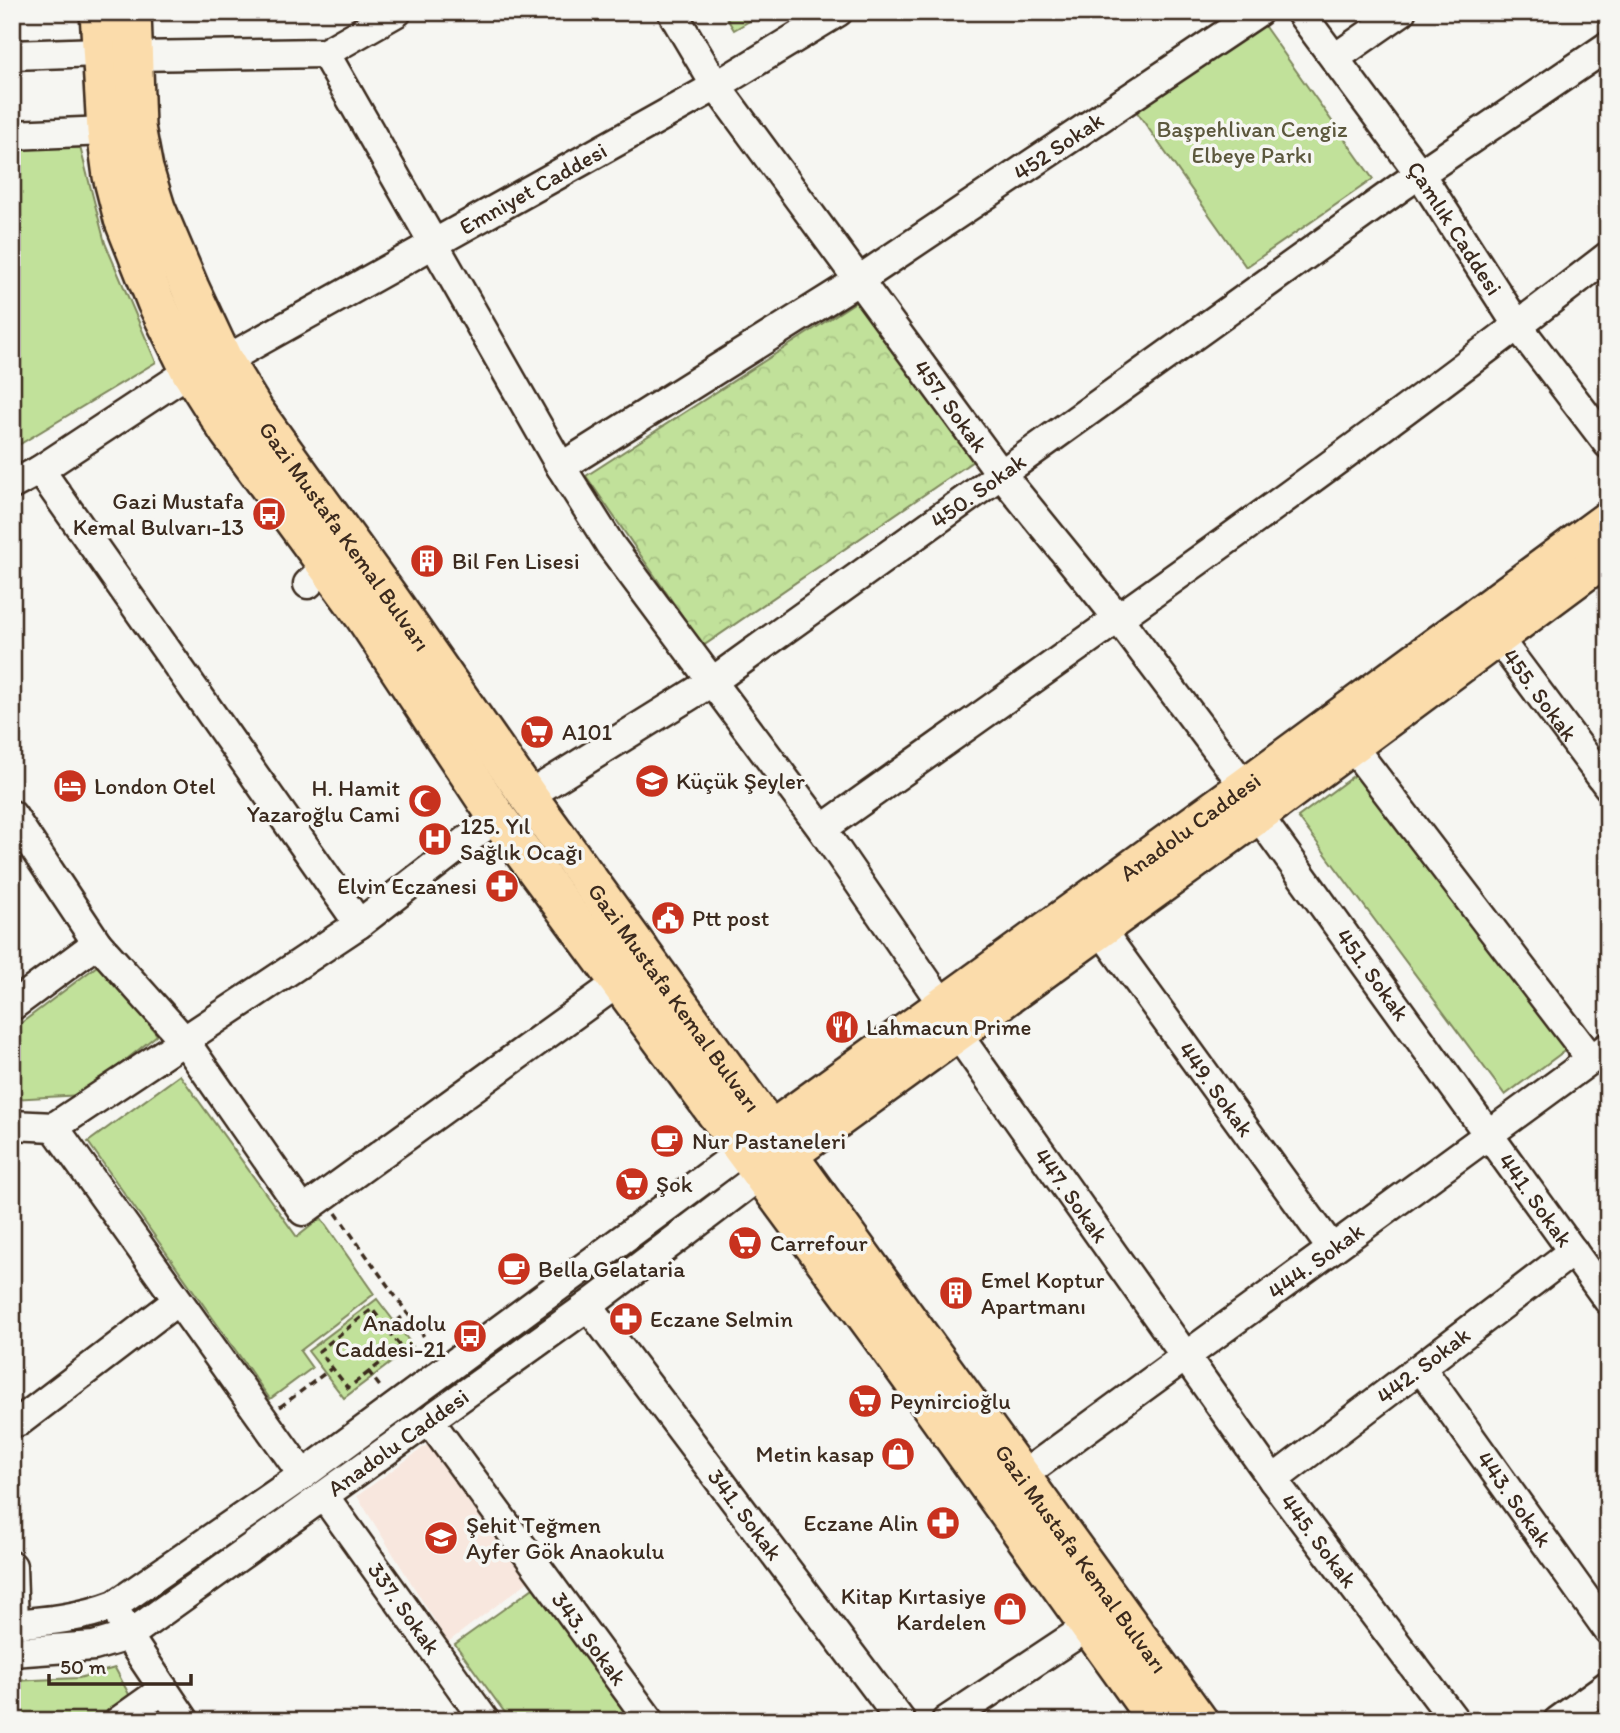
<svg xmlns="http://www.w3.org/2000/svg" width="1620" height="1733" viewBox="0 0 1620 1733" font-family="Itim,sans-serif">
<defs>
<pattern id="forest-crowns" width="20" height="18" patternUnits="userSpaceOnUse" patternTransform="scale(1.75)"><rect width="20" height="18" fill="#c1e19a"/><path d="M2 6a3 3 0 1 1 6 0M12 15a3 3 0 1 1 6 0" fill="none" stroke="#a7c184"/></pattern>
</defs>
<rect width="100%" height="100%" fill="#f6f6f2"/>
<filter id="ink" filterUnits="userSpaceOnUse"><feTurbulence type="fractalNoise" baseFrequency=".0143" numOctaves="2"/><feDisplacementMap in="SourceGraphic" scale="14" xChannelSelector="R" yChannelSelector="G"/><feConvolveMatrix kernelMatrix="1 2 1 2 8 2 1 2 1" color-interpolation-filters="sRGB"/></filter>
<g filter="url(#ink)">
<!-- built -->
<polygon fill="#f8e7de" points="431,1442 529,1581 448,1642 357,1496"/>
<!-- green -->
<g fill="#c1e19a" stroke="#7e865c" stroke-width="2">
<polygon points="723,12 765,12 734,30"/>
<polygon points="1258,17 1373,179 1246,267 1132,105"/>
<polygon points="80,147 105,243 156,362 12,449 12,149"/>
<polygon points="1360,771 1567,1049 1505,1095 1298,817"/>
<polygon points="101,963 157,1035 82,1095 12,1099 12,1030"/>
<polygon points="180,1075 297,1237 321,1218 374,1294 300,1351 312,1368 270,1399 88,1142"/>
<polygon points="377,1299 413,1346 344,1398 308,1351"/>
<polygon points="536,1586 634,1721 511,1721 455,1644"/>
<polygon points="115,1668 132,1700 102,1721 12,1721 12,1681 79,1678"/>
<polygon points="1608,1700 1608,1721 1580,1721"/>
</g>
<!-- forest -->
<polygon fill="url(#forest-crowns)" stroke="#7e865c" stroke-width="2" points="862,298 979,457 703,646 586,476"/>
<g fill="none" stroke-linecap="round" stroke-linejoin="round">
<!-- minor casing -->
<g stroke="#3b2a1e" stroke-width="33">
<g id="minor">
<path id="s1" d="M672 12 716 86 1001 474 1118 618 1245 787"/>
<path id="s2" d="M1300 12 1420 174 1518 326 1608 444"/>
<polyline points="325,53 561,467 611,546 822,829 943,1005"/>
<polyline points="12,55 100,52"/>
<polyline points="133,56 325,53 397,12"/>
<polyline points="1335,58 1401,12"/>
<polyline points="12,135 106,131"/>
<path id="s3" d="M224 361 716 86 838 12"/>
<path id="s4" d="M561 467 859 280 1258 12"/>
<polyline points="40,470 359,924"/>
<polyline points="12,485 40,470 190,371"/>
<polyline points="308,584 327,565"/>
<path id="s5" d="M1497 637 1608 786"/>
<polyline points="1351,745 1591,1059"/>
<path id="s6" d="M528 796 713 681 1402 186 1608 46"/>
<path id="s7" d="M1257 814 1608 1300"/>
<polyline points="12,815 97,943 184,1040 303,1211 619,982"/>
<path d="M822 829C1086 641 1352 455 1608 256"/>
<path id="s8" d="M1100 929 1332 1249"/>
<polyline points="12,1006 97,943"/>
<path id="s9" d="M956 1032 1273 1480 1455 1721"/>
<polyline points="12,1125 54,1127 359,924 497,817"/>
<polyline points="54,1127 303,1475"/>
<path id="s10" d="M588 1306 901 1721"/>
<path id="s11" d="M1421 1368 1608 1630"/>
<path id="s12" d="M429 1420 650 1721"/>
<polyline points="12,1422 20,1421 177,1301"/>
<path id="s13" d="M1022 1476 1608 1047"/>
<path id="s14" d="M1273 1480 1573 1251"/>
<path id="s15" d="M324 1496 485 1721"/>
<polyline points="12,1566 14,1624"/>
<polyline points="121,1620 128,1636 185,1721"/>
<path d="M12 1624C49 1621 81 1618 115 1605L303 1475 742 1151"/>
<path id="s16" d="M12 1652 94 1646 128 1636 588 1306 760 1175"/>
<polyline points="119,1721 164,1689"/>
<polyline points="946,1721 1089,1626"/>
<polyline points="1558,1721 1608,1685"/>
</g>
</g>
<!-- major casing -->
<g stroke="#3b2a1e" stroke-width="42">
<g id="major">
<polyline points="99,12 106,131 112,176 123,219 156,302 190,371 228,431 363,615 497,817 879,1334 1157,1721"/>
<path id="s17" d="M132 12 136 127 144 169 156 208 190 288 224 361 254 410 389 597 528 796 1199 1721"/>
<path id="s18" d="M752 1144 1245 787 1608 520"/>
<polyline points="770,1168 1275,802 1608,555"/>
</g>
</g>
<!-- path -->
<g stroke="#3b2a1e" stroke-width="3.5" stroke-dasharray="7 5" stroke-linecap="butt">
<polyline points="336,1213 433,1349"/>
<polyline points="387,1329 407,1313"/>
<polyline points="369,1372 348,1388 319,1351 372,1309 401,1347 369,1372 381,1388"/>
<polyline points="280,1407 332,1368"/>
</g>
<!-- minor -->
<use href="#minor" stroke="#f6f6f2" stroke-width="28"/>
<!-- major -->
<use href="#major" stroke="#fbdcab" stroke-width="37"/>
</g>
</g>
<!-- icons -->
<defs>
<g id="bus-disc" transform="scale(1.75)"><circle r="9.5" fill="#c8321e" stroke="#f6f6f2"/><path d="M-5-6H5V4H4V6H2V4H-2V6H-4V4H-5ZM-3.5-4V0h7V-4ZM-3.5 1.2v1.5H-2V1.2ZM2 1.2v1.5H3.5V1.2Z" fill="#fff"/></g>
<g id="building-disc" transform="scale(1.75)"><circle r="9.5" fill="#c8321e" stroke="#f6f6f2"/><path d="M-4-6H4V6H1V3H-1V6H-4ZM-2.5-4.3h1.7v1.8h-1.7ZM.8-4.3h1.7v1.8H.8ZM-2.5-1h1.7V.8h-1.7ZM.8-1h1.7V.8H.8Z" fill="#fff"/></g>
<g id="supermarket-disc" transform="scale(1.75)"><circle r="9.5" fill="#c8321e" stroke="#f6f6f2"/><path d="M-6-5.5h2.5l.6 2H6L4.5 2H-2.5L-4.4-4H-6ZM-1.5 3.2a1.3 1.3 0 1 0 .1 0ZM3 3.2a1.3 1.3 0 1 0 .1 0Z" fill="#fff"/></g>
<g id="school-disc" transform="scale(1.75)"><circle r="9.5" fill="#c8321e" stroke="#f6f6f2"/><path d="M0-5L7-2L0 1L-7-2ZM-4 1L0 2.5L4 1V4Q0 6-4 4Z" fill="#fff"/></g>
<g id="hotel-disc" transform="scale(1.75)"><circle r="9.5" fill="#c8321e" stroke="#f6f6f2"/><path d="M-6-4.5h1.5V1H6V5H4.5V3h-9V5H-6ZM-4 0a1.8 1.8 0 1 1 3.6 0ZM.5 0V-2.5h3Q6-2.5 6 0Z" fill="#fff"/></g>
<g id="mosque-disc" transform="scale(1.75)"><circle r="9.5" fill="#c8321e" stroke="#f6f6f2"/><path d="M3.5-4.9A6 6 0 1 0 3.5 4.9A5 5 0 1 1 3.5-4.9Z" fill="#fff"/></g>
<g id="hospital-disc" transform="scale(1.75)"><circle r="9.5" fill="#c8321e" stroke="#f6f6f2"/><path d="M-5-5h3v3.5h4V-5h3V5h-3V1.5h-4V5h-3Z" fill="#fff"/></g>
<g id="pharmacy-disc" transform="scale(1.75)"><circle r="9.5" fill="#c8321e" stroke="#f6f6f2"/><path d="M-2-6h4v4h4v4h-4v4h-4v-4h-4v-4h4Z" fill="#fff"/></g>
<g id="civic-disc" transform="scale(1.75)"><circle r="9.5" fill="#c8321e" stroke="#f6f6f2"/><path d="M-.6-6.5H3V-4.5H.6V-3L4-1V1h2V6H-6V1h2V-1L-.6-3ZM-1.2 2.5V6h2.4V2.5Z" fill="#fff"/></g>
<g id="restaurant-disc" transform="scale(1.75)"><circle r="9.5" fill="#c8321e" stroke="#f6f6f2"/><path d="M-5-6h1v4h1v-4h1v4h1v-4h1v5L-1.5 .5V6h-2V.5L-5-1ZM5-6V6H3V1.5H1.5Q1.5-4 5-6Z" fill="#fff"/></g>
<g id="cafe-disc" transform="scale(1.75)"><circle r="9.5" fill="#c8321e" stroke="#f6f6f2"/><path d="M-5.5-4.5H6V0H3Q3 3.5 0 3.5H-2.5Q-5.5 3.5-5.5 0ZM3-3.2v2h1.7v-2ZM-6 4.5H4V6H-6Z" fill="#fff"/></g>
<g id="shop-disc" transform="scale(1.75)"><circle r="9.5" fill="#c8321e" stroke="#f6f6f2"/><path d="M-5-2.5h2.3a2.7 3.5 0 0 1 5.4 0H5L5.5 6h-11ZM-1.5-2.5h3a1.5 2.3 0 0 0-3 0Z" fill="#fff"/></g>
</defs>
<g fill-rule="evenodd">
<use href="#bus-disc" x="269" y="514"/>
<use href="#building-disc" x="427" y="561"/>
<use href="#supermarket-disc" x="537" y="732"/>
<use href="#school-disc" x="652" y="781"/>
<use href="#hotel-disc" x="70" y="786"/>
<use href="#mosque-disc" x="425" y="801"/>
<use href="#hospital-disc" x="435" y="839"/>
<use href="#pharmacy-disc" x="502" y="886"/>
<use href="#civic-disc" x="668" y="918"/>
<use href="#restaurant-disc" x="842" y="1027"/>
<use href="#cafe-disc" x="667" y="1141"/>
<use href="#supermarket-disc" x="632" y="1184"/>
<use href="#supermarket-disc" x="745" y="1243"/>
<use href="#cafe-disc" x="514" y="1269"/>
<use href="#building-disc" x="956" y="1293"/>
<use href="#pharmacy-disc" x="626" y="1319"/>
<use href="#bus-disc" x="470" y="1336"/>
<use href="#supermarket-disc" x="865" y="1401"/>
<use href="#shop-disc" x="898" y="1454"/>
<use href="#pharmacy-disc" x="943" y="1523"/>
<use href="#school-disc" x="441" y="1538"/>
<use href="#shop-disc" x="1010" y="1609"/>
</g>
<g text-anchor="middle" stroke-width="7" stroke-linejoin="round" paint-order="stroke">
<!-- park labels -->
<g font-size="23" fill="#5c583d" stroke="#f6f6f2">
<text x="1252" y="137">Başpehlivan Cengiz<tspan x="1252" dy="26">Elbeye Parkı</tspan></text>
</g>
<!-- street labels -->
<g font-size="23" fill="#3b2a1e" stroke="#f6f6f2">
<text dy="8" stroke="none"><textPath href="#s4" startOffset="592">452 Sokak</textPath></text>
<text dy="8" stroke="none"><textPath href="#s3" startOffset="354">Emniyet Caddesi</textPath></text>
<text dy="8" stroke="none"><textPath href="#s2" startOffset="266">Çamlık Caddesi</textPath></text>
<text dy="8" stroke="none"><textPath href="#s1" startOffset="483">457. Sokak</textPath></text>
<text dy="8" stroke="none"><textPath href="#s6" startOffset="544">450. Sokak</textPath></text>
<text dy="8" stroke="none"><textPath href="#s17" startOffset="579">Gazi Mustafa Kemal Bulvarı</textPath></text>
<text dy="8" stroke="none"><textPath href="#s5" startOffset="72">455. Sokak</textPath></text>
<text dy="8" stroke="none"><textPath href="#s18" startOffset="541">Anadolu Caddesi</textPath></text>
<text dy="8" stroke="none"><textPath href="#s7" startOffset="198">451. Sokak</textPath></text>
<text dy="8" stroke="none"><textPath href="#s17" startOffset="1146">Gazi Mustafa Kemal Bulvarı</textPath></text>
<text dy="8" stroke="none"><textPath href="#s8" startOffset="198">449. Sokak</textPath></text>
<text dy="8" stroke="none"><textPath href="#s9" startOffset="200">447. Sokak</textPath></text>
<text dy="8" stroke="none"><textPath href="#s7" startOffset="476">441. Sokak</textPath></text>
<text dy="8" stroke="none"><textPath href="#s13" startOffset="364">444. Sokak</textPath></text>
<text dy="8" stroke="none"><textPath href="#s14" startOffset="189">442. Sokak</textPath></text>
<text dy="8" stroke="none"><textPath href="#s16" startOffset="450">Anadolu Caddesi</textPath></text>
<text dy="8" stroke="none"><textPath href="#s11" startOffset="161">443. Sokak</textPath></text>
<text dy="8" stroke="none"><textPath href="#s10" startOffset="261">341. Sokak</textPath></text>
<text dy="8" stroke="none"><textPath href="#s9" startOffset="625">445. Sokak</textPath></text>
<text dy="8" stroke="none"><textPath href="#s17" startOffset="1839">Gazi Mustafa Kemal Bulvarı</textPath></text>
<text dy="8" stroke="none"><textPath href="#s15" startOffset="138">337. Sokak</textPath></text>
<text dy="8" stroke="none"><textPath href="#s12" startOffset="271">343. Sokak</textPath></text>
</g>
<!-- poi labels -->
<g font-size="23" fill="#3b2a1e" stroke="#f6f6f2" text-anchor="start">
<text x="244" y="509" text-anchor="end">Gazi Mustafa<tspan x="244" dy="26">Kemal Bulvarı-13</tspan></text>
<text x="452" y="569">Bil Fen Lisesi</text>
<text x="562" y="740">A101</text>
<text x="676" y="789">Küçük Şeyler</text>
<text x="94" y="794">London Otel</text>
<text x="400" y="796" text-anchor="end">H. Hamit<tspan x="400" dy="26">Yazaroğlu Cami</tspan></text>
<text x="460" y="834">125. Yıl<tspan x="460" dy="26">Sağlık Ocağı</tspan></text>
<text x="477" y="894" text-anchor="end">Elvin Eczanesi</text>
<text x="692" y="926">Ptt post</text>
<text x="866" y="1035">Lahmacun Prime</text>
<text x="692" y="1149">Nur Pastaneleri</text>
<text x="656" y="1192">Şok</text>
<text x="770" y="1251">Carrefour</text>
<text x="538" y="1277">Bella Gelataria</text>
<text x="981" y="1288">Emel Koptur<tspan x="981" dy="26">Apartmanı</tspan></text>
<text x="650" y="1327">Eczane Selmin</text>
<text x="446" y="1331" text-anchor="end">Anadolu<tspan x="446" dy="26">Caddesi-21</tspan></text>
<text x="890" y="1409">Peynircioğlu</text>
<text x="874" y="1462" text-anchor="end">Metin kasap</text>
<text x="918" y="1531" text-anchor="end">Eczane Alin</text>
<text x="466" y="1533">Şehit Teğmen<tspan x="466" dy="26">Ayfer Gök Anaokulu</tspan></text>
<text x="986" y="1604" text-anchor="end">Kitap Kırtasiye<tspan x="986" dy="26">Kardelen</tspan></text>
</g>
</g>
<!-- margin -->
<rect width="1620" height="1733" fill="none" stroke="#f6f6f2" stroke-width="42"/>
<rect x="21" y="21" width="1578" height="1691" fill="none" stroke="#3b2a1e" stroke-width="2.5" filter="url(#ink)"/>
<!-- scale -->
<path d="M49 1674v10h142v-10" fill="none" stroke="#3b2a1e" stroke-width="3.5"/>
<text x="60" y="1674" font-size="21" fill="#3b2a1e" stroke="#f6f6f2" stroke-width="5" paint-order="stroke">50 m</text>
</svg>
